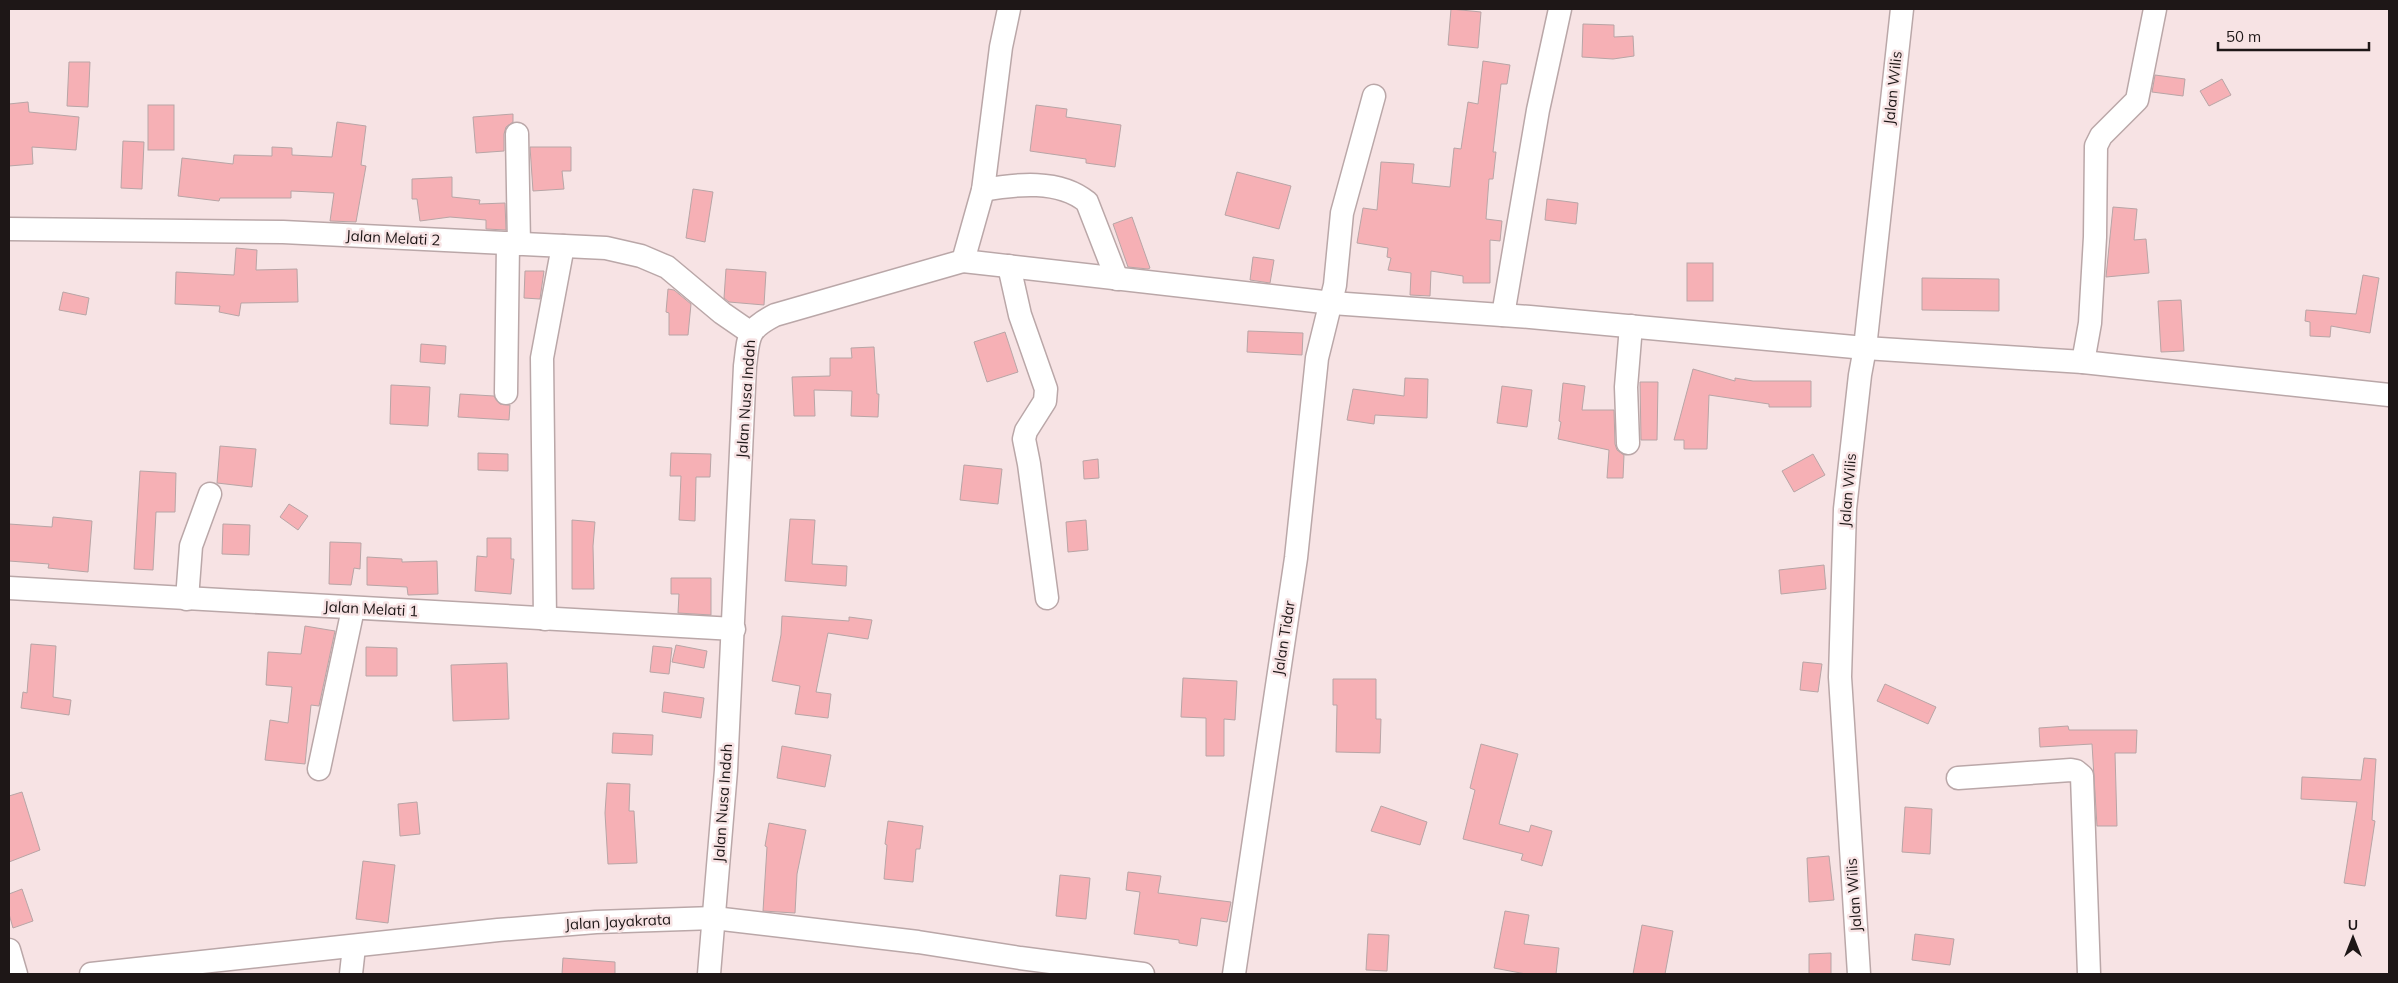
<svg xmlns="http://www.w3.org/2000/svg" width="2398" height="983" viewBox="0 0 2398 983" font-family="Mulish,sans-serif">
<rect width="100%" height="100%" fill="#f7e3e4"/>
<!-- building -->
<g fill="#f6b0b5" stroke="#b8a5a6">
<polygon points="1451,9 1481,12 1478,48 1448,45"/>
<polygon points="1583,24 1614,25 1614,37 1633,36 1634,56 1613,59 1582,57"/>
<polygon points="1483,61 1510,65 1507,84 1501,84 1493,152 1496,152 1493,179 1489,179 1486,219 1502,221 1500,241 1490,240 1490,283 1463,283 1463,276 1431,271 1430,296 1410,295 1411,273 1388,270 1391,258 1387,257 1388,248 1357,243 1363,208 1377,210 1381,162 1414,164 1412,183 1450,187 1454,148 1461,149 1468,102 1478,104"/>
<polygon points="69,62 90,62 88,107 67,106"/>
<polygon points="2155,75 2185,79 2183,96 2152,92"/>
<polygon points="2222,79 2231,95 2209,106 2200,91"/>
<polygon points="28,102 29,112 79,117 76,150 32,147 33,164 9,166 9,104"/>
<rect x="148" y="105" width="26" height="45"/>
<polygon points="1036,105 1067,109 1066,117 1121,125 1115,167 1086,163 1086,159 1030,151"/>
<polygon points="513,114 513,122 506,127 504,134 504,151 476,153 473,117"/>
<polygon points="337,122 366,126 361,165 366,166 356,222 330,221 334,193 291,191 291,198 220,198 219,201 178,196 182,158 233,164 234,155 272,156 272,147 292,148 292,155 332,157"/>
<polygon points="123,141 144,142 142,189 121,188"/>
<polygon points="530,147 571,147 571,171 562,171 564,189 533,191"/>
<polygon points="1237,172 1291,186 1279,229 1225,215"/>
<polygon points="452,177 452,197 480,200 479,204 505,203 506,230 486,229 486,220 450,217 420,221 417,199 412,199 412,179"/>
<polygon points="693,189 713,192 705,242 686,238"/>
<polygon points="1547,199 1578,203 1576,224 1545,220"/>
<polygon points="2113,207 2137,209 2134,240 2146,239 2149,273 2106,277"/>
<polygon points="1132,217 1150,268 1148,269 1128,267 1113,224"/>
<polygon points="236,248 257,250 256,270 297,269 298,302 241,303 239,316 219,312 220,306 175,304 176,272 234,275"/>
<polygon points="1253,257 1274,260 1270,283 1250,280"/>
<rect x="1687" y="263" width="26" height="38"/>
<polygon points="726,269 766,272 764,305 729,302 724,298"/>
<polygon points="525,271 544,271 540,299 524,298"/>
<polygon points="2363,275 2379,278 2370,333 2331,326 2330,337 2310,336 2310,322 2305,321 2306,310 2356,314"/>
<polygon points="1922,278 1999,279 1999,311 1922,310"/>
<polygon points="668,289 674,290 691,304 688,335 669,335 669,313 666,312"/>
<polygon points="63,292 89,298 86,315 59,310"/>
<polygon points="2181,300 2184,351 2161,352 2158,301"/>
<polygon points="1248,331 1303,333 1302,355 1247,352"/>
<polygon points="1005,332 1018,372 987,382 974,342"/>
<polygon points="421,344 446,346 445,364 420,362"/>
<polygon points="874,347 877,394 879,394 878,417 851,416 852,391 814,390 815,416 794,416 792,377 830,376 830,358 852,358 851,348"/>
<polygon points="1693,369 1735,381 1735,378 1753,381 1811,381 1811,407 1769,407 1769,404 1709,395 1707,449 1684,449 1684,440 1674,440"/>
<polygon points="1405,378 1428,379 1427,418 1375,415 1374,424 1347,420 1353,389 1404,396"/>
<polygon points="1640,382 1658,382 1657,440 1641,440"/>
<polygon points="1563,383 1585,386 1582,410 1614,410 1615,444 1617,450 1624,455 1623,478 1607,478 1609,450 1558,439 1561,422 1559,421"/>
<polygon points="391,385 430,387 428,426 390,424"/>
<polygon points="1502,386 1532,390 1527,427 1497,423"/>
<polygon points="460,394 494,396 500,404 510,405 509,420 458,417"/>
<polygon points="220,446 256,449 252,487 217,483"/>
<polygon points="478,453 508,454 508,471 478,470"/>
<polygon points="671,453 711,454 710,477 696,477 695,521 679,520 681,476 670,476"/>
<polygon points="1813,454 1825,475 1794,492 1782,471"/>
<polygon points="1098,459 1099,478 1084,479 1083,461"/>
<polygon points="964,465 1002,469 998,504 960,500"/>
<polygon points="140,471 176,473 175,512 156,512 153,570 134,569"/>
<polygon points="289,504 308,516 298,530 280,517"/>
<polygon points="53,517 92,521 88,572 48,568 49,564 9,561 9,524 52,527"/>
<polygon points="790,519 815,520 812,564 847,566 846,586 785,581"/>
<polygon points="572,520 595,522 593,546 594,589 572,589"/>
<polygon points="1086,520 1088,550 1068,552 1066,522"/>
<polygon points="223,524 250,525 249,555 222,554"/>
<polygon points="487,538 511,538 511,559 514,559 511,594 475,591 477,556 487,557"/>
<polygon points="330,542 361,543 360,569 354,568 351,585 329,584"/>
<polygon points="367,557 402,559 402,562 437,561 438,594 408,595 407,587 367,585"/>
<polygon points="1824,565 1826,589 1781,594 1779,570"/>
<polygon points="671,578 711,578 711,615 678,613 679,594 671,594"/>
<polygon points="782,616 849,621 849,617 872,620 868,639 828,633 816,692 831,694 828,718 795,714 800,686 772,681 781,635"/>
<polygon points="305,626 335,631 319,706 311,705 305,764 265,760 270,720 288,723 292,687 266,685 268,652 301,654"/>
<polygon points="31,644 56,646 53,697 71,700 69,715 21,708 23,692 27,693"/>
<polygon points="676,645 707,651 704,668 672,662"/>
<polygon points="653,646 672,648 669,674 650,672"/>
<polygon points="366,647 397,648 397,676 366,676"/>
<polygon points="1803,662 1822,664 1818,692 1800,690"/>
<polygon points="507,663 509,719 453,721 451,665"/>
<polygon points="1183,678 1237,681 1235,720 1224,719 1224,756 1206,756 1206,718 1181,717"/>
<polygon points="1333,679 1376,679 1376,719 1381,719 1380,753 1336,752 1337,705 1333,705"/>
<polygon points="1885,684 1936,707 1928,724 1877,701"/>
<polygon points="664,692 704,698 701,718 662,712"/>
<polygon points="2068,726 2069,730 2137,730 2136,753 2115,753 2117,826 2097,826 2092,744 2040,747 2039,728"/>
<polygon points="613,733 653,735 652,755 612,753"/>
<polygon points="1481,744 1518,754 1499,824 1529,832 1531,825 1552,831 1542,866 1521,860 1523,854 1463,839 1475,790 1470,788"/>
<polygon points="782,746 831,755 825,787 777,778"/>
<polygon points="2364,758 2376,759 2372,820 2375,821 2365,886 2344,883 2357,802 2301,799 2302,777 2361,780"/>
<polygon points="607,783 630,784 629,811 634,811 637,863 608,864 605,813"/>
<polygon points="22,792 40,850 9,862 9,796"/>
<polygon points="417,802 420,834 400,836 398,804"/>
<polygon points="1381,806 1427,822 1420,845 1371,831"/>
<polygon points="1905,807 1932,809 1930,854 1902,852"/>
<polygon points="888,821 923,826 920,849 916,849 913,882 884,879 887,845 885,844"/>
<polygon points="769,823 806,830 797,874 795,913 763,911 767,847 765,846"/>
<polygon points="1829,856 1834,900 1809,902 1807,858"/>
<polygon points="363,861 395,865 388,923 356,919"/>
<polygon points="1128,872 1161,876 1158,893 1231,902 1227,922 1201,918 1197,946 1179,943 1179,940 1134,934 1140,892 1126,890"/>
<polygon points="1060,875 1090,878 1086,919 1056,916"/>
<polygon points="22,889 33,921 13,928 9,914 9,894"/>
<polygon points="1505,911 1529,915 1524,944 1559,948 1556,974 1526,974 1494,968"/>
<polygon points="1642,925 1673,931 1665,974 1633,974"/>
<polygon points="1368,934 1389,935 1387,971 1366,970"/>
<polygon points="1915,934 1954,939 1950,965 1912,960"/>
<polygon points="1831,953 1831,974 1809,974 1809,954"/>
<polygon points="563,958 615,962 615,974 562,974"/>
</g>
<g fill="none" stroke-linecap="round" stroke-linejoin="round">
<!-- street casing -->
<g stroke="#baa7a8" stroke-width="25">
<g id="street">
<polyline points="517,134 519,244"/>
<path d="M983 190C1016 184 1059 179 1087 202L1117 279"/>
<polyline points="9,229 283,232 606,248 641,256 667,267 722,313 751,333"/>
<polyline points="963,261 1332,303 1530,317 1865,348 2083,362 2389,395"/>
<polyline points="1009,266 1020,315 1046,389 1045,401 1026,431 1024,439 1029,464 1047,598"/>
<polyline points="1503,315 1538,110 1560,9"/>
<polyline points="2083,362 2090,323 2095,237 2096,146 2101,136 2137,100 2155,9"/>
<polyline points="506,393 508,243"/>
<polyline points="1628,443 1626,387 1631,326"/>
<polyline points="9,588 734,629"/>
<polyline points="187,599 191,546 210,494"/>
<polyline points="545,619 542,358 563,246"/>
<polyline points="319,769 353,609"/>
<polyline points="1958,778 2071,770 2076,771 2082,776 2089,974"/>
<polyline points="9,950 16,974"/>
<polyline points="91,974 498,930 596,922 714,918 918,942 1020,958 1143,974"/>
<polyline points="351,974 354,947"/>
<path d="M709 974 726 770 745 366C749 336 746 330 775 315L963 261 983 190 1001 47 1009 9"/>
<polyline points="1234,974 1296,558 1317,358 1335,285 1342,213 1374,96"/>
<polyline points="1859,974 1840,677 1845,509 1860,375 1865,348 1902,9"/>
</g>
</g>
<!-- street -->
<use href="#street" stroke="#fff" stroke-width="22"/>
</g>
<g text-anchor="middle" stroke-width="5" stroke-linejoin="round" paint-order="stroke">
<!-- street labels -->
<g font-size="15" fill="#1e1717" stroke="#f7e3e4">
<text transform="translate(1893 88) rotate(-84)" y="5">Jalan Wilis</text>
<text transform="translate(393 238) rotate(3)" y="5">Jalan Melati 2</text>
<text transform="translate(746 399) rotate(-86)" y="5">Jalan Nusa Indah</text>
<text transform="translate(1848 490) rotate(-85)" y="5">Jalan Wilis</text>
<text transform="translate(371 609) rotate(3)" y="5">Jalan Melati 1</text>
<text transform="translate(1284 638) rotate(-81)" y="5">Jalan Tidar</text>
<text transform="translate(723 803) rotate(-86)" y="5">Jalan Nusa Indah</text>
<text transform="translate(1854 895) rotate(-94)" y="5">Jalan Wilis</text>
<text transform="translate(618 922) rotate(-3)" y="5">Jalan Jayakrata</text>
</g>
</g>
<!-- border -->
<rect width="2398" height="983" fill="none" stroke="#1e1717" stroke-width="20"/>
<!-- north arrow -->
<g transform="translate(2353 938)" stroke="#f7e3e4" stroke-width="4" paint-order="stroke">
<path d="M0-4L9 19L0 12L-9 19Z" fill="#1e1717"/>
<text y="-8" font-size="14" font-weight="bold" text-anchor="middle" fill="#1e1717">U</text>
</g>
<!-- scale -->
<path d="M2218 42v8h151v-8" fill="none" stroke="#1e1717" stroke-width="2.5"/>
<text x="2226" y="42" font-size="15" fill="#1e1717" stroke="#f7e3e4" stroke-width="4" paint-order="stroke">50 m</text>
</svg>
